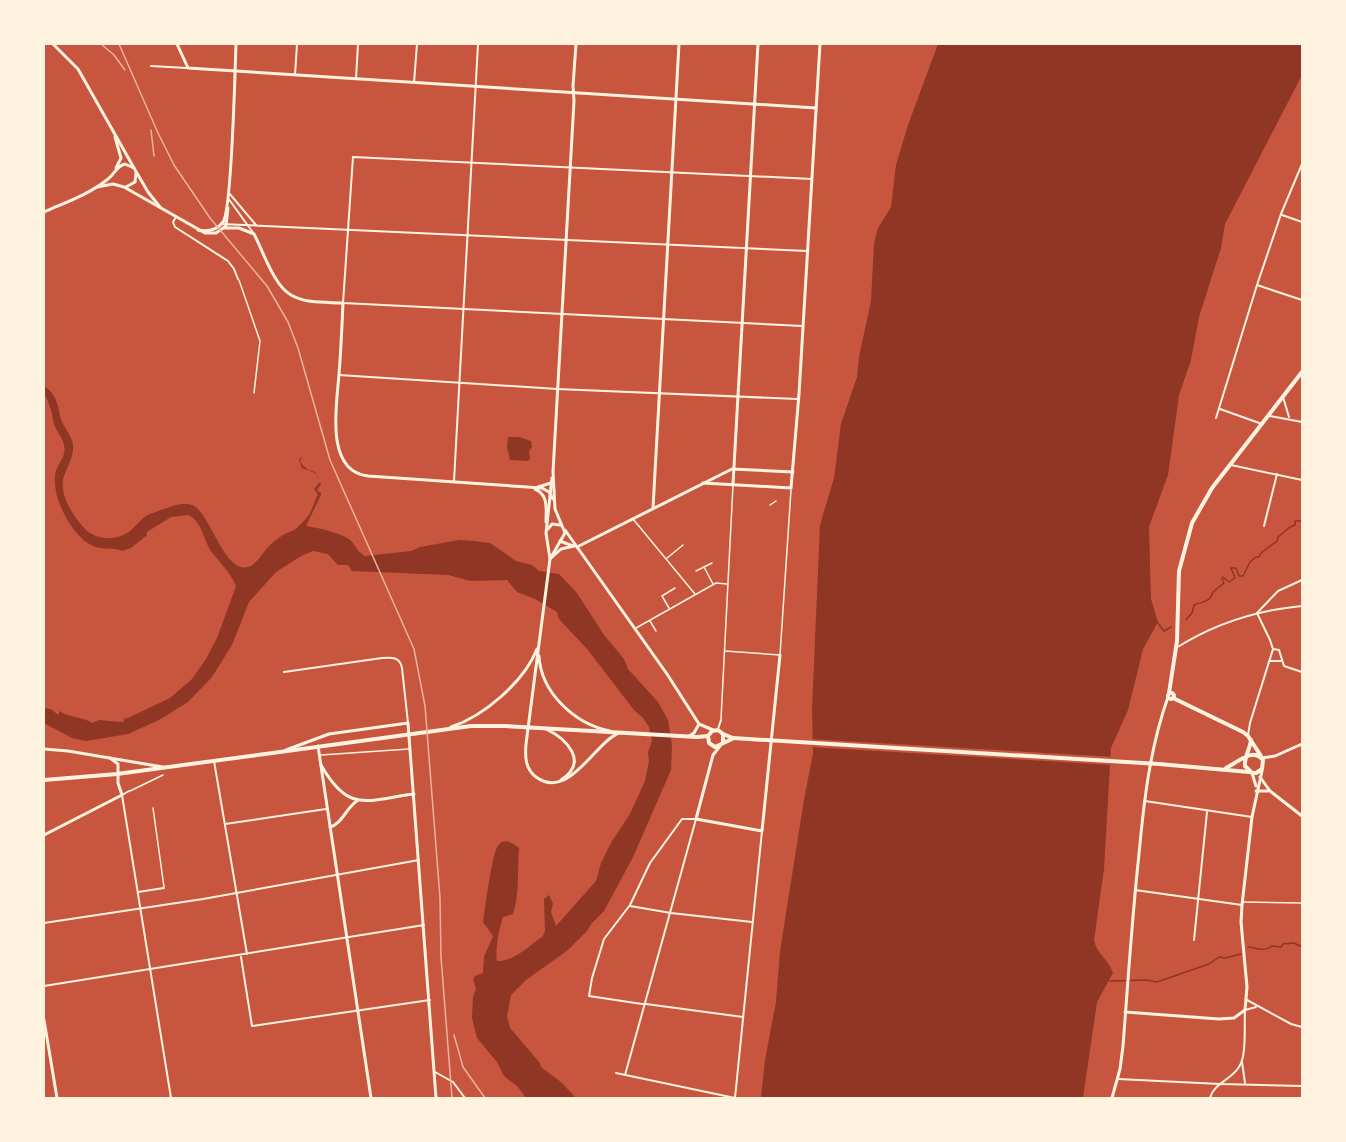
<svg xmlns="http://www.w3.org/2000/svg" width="1346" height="1142" viewBox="0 0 1346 1142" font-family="Raleway,sans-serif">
<rect width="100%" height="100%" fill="#c8553d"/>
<!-- water -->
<g fill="#8f3625">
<path d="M938 44H1302V75L1225 224 1221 248 1199 317 1191 360 1179 395 1168 475 1149 527 1151 599 1158 622 1143 649 1128 710 1111 748 1104 869 1094 940C1096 953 1109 960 1113 973L1097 1002 1083 1098H761L765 1060 776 1002 780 951 804 800 813 753 812 709 820 525 834 478 841 424 857 377 859 357 871 301 874 243 878 228 891 207 896 165 908 125Z"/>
<path d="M44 386C55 393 58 403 60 416 62 427 72 434 73 445 74 456 68 465 64 476 58 493 73 516 84 528 96 541 117 541 130 531 136 526 140 520 146 516 149 514 172 506 176 505 181 504 189 503 194 506 210 514 225 574 248 567 256 565 264 551 270 545 275 541 279 537 285 534 288 532 294 531 297 528 301 524 309 516 311 511 314 505 314 501 318 495L314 489 320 482 315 473 302 468 299 460 302 456 300 462 308 470 315 472 321 484 317 490 319 493V491L321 493V495L306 526C318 528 344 533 352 542 356 547 358 552 365 556L411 551 420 547 459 540 474 541 490 543 516 561 532 565 539 571 559 574 577 593 604 635 624 659 628 669 658 702 668 720 672 745 671 770 633 857 604 911 591 924 587 931 568 950 526 980 511 995 507 1016 510 1028 539 1062 542 1068 561 1082 576 1098H526L518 1087 504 1076 497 1062 477 1038 472 1018 473 997 476 989 473 979 475 976 483 973 484 957 493 936 483 922C485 909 492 853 498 846 504 837 513 843 519 848 517 870 520 893 513 914L503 917C499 929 495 949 497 961 514 962 530 945 543 936L545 931 544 899 549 895 553 904 551 912 556 926 596 881 601 863 612 841 630 814 645 781 649 761 648 752 652 741 649 727 643 718 634 710 588 650 559 619 557 612 535 599 517 592 507 580 471 581 448 575 352 571 348 565H338L328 554 313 551 301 556 276 572 249 602 232 645 212 677 188 702 159 720 128 734 86 741 72 738 44 723V708L51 709 57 714H59V711C68 717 86 718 92 723L99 720 122 722 124 721V717L125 719 130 717 170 698 192 679 206 659 217 638 236 586C231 573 219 562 211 551 203 539 202 521 188 515L171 517 147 532V535L131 548 122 551C114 547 105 550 96 547 73 540 52 498 55 475 56 464 67 458 64 445 63 439 59 434 56 429 52 421 53 414 50 407 47 397 44 397 44 386Z"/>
<polygon points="508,437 519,437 531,441 532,447 529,451 530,458 528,461 510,460 507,447"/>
</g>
<!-- pier -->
<polygon fill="#c8553d" points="810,739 1113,757 1113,765 810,747"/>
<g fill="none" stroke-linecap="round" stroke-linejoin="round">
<!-- stream -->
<g stroke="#8f3625" stroke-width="1.5">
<path d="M1186 620 1192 613 1194 605C1203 601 1210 603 1213 592L1224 583 1222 579 1223 577 1229 582 1235 578 1231 568H1236L1239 576H1243L1250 562 1256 557H1259L1261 553 1277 541 1278 537 1290 527 1295 525V521H1302"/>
<polyline points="1157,622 1164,631 1171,627"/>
<path d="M1248 947C1256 948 1265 952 1272 946L1281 947 1283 944 1294 943 1300 946 1302 944"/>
<polyline points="1110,981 1147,980 1157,982 1209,964 1219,957 1225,958 1241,954"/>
</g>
<!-- service -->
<g stroke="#fff3e0" stroke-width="1.5">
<polyline points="239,280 260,341 254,393"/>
<polyline points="130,791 163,775"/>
<polyline points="153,808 164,887"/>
<polyline points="1243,902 1302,903"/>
</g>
<!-- pedestrian -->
<g stroke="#fff3e0" stroke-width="1.5">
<polyline points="770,505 776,501"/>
<polyline points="633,519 695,594"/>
<polyline points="667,558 683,545"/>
<polyline points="704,567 713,584"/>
<polyline points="696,571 712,563"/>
<polyline points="669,608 662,596 675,588"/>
<polyline points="650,621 656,631"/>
<polyline points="636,628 716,583 727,584"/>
<polyline points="725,651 780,655 791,490"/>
<polyline points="721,719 733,485"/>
<polyline points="321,755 409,749"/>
</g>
<!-- minor -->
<g stroke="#fff3e0" stroke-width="2">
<polyline points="151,66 187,68"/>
<polyline points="295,75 297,44"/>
<polyline points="356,79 358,44"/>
<polyline points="414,83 417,44"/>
<polyline points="229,193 256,225"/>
<polyline points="228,198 254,234"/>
<polyline points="1282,215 1302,222"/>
<polyline points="176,217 173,222 175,227 228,261 234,269 238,279"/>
<polyline points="221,224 807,251"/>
<polyline points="1257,285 1302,300"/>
<polyline points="802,326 343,303 353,157 812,179"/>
<polyline points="339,375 557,389 797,399"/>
<polyline points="1283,397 1289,417"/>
<polyline points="1220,409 1262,424"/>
<polyline points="1270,416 1302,422"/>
<polyline points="1216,418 1257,285 1281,214 1302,164"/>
<polyline points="1231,465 1302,480"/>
<polyline points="454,481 478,44"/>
<polyline points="1264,526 1277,474"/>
<path d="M1176 648C1214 624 1258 610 1302 606"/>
<polyline points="1273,649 1279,650 1284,666 1302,672"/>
<polyline points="1270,661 1281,661"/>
<path d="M284 672 382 658C392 657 400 657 402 668L408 723"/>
<polyline points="718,729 721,720"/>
<polyline points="1248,735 1250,723 1273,649 1270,640 1257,613 1278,591 1302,580"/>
<polyline points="214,761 247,954"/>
<polyline points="129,791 122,795 171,1098"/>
<polyline points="1145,801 1252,817"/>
<polyline points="225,824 326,809"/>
<polyline points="1135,890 1242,905"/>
<polyline points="138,892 164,888"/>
<polyline points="630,906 671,913 752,922"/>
<polyline points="44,923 203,899 419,860"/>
<polyline points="1194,940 1207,812"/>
<polyline points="241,957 252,1026 430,1000"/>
<polyline points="44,986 424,925"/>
<polyline points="1247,1000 1291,1024 1302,1027"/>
<polyline points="1242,1062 1245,1083"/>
<polyline points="435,1072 453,1082 465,1098"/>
<polyline points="616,1073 735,1098"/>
<polyline points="625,1075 696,819 682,819 650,863 630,905 604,939 592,978 589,996 642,1004 646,1004 743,1017"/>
<polyline points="1118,1079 1220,1084 1302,1086"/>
<polyline points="735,1098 762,831"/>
<path d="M1210 1098C1214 1083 1231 1080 1239 1067 1247 1056 1244 1024 1245 1010L1256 1007"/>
</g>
<!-- tertiary -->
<g stroke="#fff3e0" stroke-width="3">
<polyline points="53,44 78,69 134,168"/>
<polyline points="177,44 188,68 816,108"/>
<polyline points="115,137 121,158 116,168"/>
<path d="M224 228H239L254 234C263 251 274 286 291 295 306 304 327 302 343 303 342 326 341 350 339 374 337 403 324 471 368 476L542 488 549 492 553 499"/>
<polyline points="703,483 791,488 799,394 820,44"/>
<polyline points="733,484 758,44"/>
<polyline points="538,487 551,483"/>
<path d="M535 489C549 495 546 510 546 522"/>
<polyline points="653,508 679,44"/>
<polyline points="565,530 667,674 699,724"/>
<polyline points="560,541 573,546"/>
<polyline points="577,547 732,469 793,472"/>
<polyline points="551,558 561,549 574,546"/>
<polyline points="699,724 713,730"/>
<polyline points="689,736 694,733 699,724"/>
<polyline points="318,746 371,1098"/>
<polyline points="720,746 713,755 696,819 762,831 780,655"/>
<polyline points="44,749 68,751 163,767"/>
<polyline points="286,750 329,734 408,723 436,1098"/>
<polyline points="1262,758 1275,756 1302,744"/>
<path d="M321 765C349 814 366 800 414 794"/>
<polyline points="1252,773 1256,786"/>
<polyline points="1260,777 1270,791 1302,816"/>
<polyline points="1256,791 1268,791"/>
<path d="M330 827C342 824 346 808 357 801"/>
<polyline points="44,835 122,795 118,783 118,764 110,758"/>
<polyline points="1125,1012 1219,1019 1234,1018 1245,1010 1247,987 1241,922 1242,905 1252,817 1262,771"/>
<polyline points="44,1020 57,1098"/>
</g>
<!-- secondary -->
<g stroke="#fff3e0" stroke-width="3">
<polyline points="97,187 113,184 124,187 205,233 216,233 226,226 228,208"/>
<polyline points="126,187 135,182 136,173"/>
<path d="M44 212C64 203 90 194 108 179 115 174 116 166 125 164L134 168 148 192 160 207"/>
<path d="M198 230C207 232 216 231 223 222 232 210 235 69 236 44"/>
<path d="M552 478 546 533 550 559 526 744C525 756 525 769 536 777 569 801 594 743 619 733"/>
<polyline points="548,529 552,524 560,525"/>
<polyline points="550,559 565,533 555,509 553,472 574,101 573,86 576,44"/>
<path d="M539 656C541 693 575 724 610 731"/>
<path d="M451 727C484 716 524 682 537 649"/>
<path d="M546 729C567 739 589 762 561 780"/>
<path d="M1112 1098 1120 1069 1123 1046C1128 982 1132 918 1139 854 1144 800 1150 748 1168 697"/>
</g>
<!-- primary -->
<g stroke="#fff3e0" stroke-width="4">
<circle cx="1171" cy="696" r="3"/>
<polyline points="1169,693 1177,641 1179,571 1192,523 1212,488 1302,372"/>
<polyline points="1173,698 1243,732 1248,736 1261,756"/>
<polyline points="723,734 733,738 1159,764 1249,772"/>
<polyline points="723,742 723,734 718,730 712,731 708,736 709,743 715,747 732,739"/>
<path d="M1226 768C1238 762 1253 747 1263 760L1262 769 1256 773H1252L1245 766C1244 757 1250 749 1251 740"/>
<polyline points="44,780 117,774 471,726 505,726 697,737 708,736"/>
</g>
<!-- rail -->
<g stroke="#e9b49f" stroke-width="1.5">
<polyline points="101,44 114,55 125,70"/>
<polyline points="119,44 158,133 174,165 210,218 267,286 288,322 298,348 330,460 414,649 425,706 440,898 441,957 452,1098"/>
<polyline points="151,130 154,156"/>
<polyline points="454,1035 463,1067 485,1098"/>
</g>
</g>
<!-- border -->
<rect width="1346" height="1142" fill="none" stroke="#fff3e0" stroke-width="90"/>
</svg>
